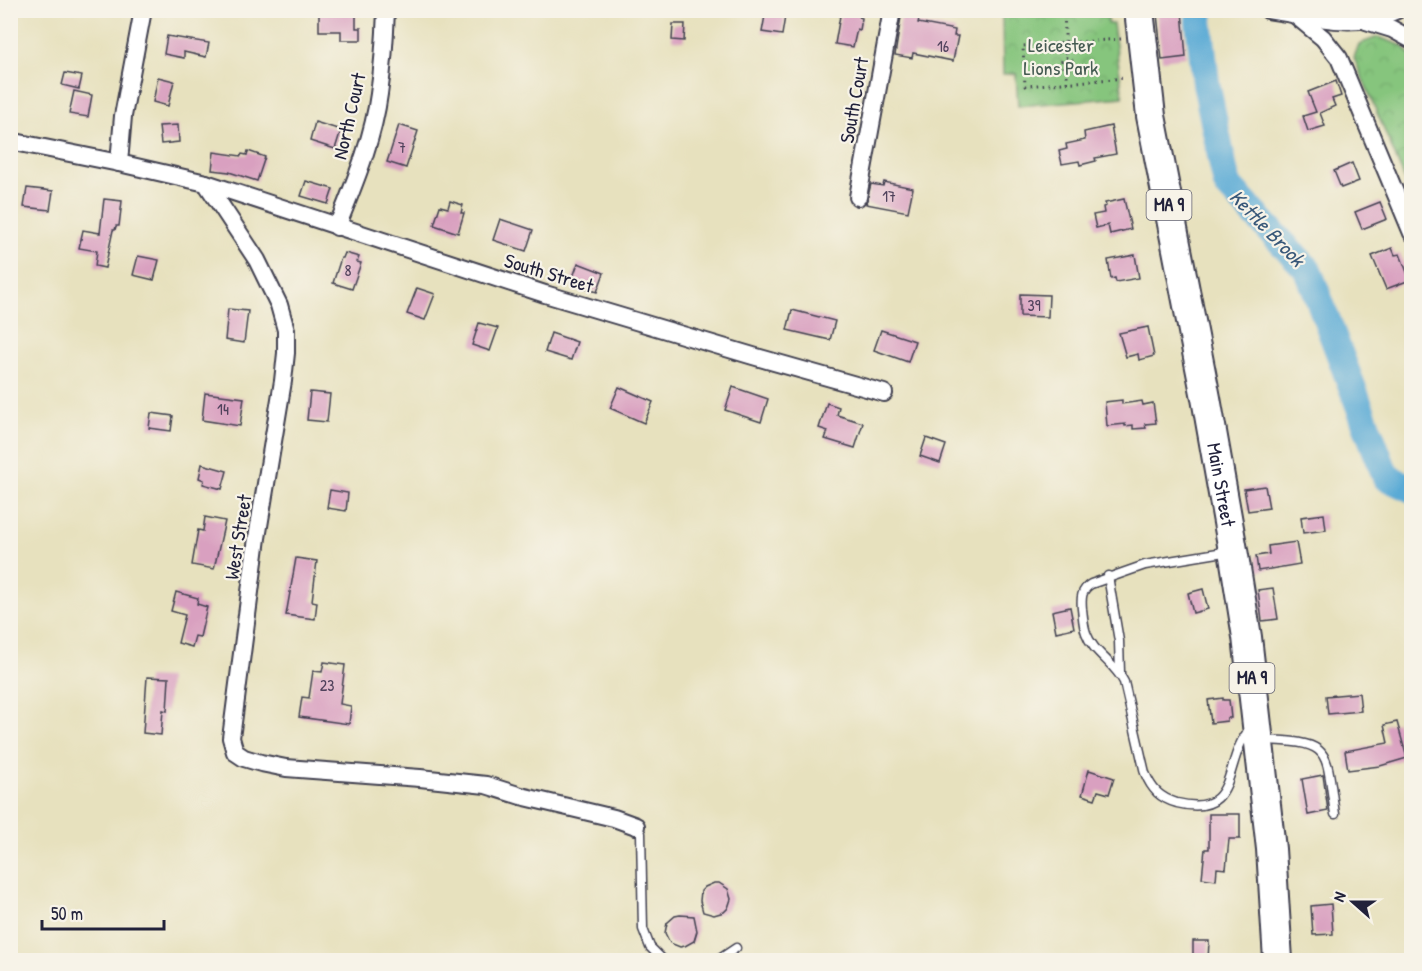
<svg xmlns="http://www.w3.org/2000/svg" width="1422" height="971" viewBox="0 0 1422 971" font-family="'Patrick Hand',sans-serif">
<defs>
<pattern id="park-crowns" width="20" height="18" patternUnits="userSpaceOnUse" patternTransform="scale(1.5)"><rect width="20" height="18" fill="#86c57d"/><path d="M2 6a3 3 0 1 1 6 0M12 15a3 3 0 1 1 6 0" fill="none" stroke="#73a96d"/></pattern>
</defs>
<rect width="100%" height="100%" fill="#f7f3e8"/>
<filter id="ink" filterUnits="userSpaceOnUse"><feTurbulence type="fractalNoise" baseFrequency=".0167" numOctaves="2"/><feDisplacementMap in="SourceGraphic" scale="12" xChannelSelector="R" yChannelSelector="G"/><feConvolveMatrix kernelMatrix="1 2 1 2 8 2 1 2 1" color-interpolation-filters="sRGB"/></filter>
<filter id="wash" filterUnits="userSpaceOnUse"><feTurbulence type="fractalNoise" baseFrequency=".008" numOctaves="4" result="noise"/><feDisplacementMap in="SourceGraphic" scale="24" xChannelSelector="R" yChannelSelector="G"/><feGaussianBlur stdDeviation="1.35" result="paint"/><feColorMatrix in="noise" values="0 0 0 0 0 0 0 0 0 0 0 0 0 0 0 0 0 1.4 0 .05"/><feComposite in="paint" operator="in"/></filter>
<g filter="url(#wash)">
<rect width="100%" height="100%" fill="#e7e1be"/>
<!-- park -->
<g fill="url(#park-crowns)" stroke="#54745c" stroke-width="1.5">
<polygon points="1002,11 1108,11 1108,24 1113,24 1123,97 1018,106 1016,74 1003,74"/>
<polygon points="1378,37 1403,46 1411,55 1411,194 1354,58 1359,44"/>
</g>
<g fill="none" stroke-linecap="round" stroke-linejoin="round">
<!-- river -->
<polyline stroke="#5aaad5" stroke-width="28" points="1200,10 1199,21 1206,83 1227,185 1308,270 1386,477 1412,489"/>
</g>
<g id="blocks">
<!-- building -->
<g fill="#d9a0c0">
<polygon points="326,10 356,10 356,28 361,28 361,40 341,40 341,31 319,31 319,12 325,12"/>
<polygon points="766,10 786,10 782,35 762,32"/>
<polygon points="841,10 860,10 859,17 862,18 860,30 857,29 853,47 835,44"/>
<polygon points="902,11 920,15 918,23 955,30 954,36 958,36 953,61 913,53 912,58 895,55"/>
<polygon points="1182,11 1186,57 1162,60 1157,14"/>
<polygon points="673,24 685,24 684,41 672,40"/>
<polygon points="167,36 209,43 206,57 184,52 184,58 164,54"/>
<polygon points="65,73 82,76 79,89 62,85"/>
<polygon points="158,77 174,81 168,106 153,102"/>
<polygon points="1336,81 1341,96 1332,99 1335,106 1320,113 1325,126 1308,131 1303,116 1316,112 1308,92"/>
<polygon points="74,91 92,95 88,117 69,114"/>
<polygon points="315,122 341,130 335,149 310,141"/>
<polygon points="178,125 179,142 161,144 159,126"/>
<polygon points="399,125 418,131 406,168 387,162"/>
<polygon points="1111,126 1116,154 1095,158 1096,161 1080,165 1079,161 1062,164 1059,151 1067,149 1066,144 1085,140 1084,132"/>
<polygon points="248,151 265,157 257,181 229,172 212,170 214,152 241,156 242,154 247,155"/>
<polygon points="1352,163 1359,181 1341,188 1334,171"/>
<polygon points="306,181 333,189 328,204 301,196"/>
<polygon points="884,182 913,188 908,212 866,204 871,184 883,186"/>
<polygon points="27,188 53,191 50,210 24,207"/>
<polygon points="104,199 122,201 119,226 116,226 115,230 113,230 105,268 95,266 97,251 79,248 83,230 100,233"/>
<polygon points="1124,199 1131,229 1110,234 1108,225 1096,228 1093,215 1104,213 1103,207 1106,206 1105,203"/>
<polygon points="450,201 463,205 461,213 464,213 458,233 434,225 440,206 448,208"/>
<polygon points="1380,202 1387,219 1362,229 1355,212"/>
<polygon points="500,219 533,230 526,251 493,240"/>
<polygon points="1392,248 1395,255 1400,254 1410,280 1386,289 1372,256"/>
<polygon points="345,253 359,257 357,262 361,263 352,289 333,283 341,258 343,258"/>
<polygon points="1135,255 1139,278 1116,282 1115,278 1111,279 1108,260"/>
<polygon points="138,256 159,260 154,280 133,275"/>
<polygon points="578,263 604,273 597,292 571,283"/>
<polygon points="417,288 435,294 425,320 407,314"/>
<polygon points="1020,294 1049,295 1048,317 1020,316"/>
<polygon points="228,309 248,311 244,343 225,340"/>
<polygon points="792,310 835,321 830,340 787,330"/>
<polygon points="479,323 498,328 490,351 472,345"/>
<polygon points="1148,327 1154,356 1139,360 1138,354 1126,357 1119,333"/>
<polygon points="881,330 915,341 908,362 874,350"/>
<polygon points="551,333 577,342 571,360 545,352"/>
<polygon points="619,387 653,402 644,423 610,408"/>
<polygon points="733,387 768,399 761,422 725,410"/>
<polygon points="310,392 330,394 327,422 307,420"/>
<polygon points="205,393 244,398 240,426 202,420"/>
<polygon points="1122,400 1122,404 1142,401 1143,405 1153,403 1156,423 1145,424 1146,428 1133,429 1133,425 1125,426 1125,424 1107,426 1105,402"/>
<polygon points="827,403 839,407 837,415 863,423 855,448 825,439 828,431 819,428"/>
<polygon points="151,413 173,416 171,431 149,428"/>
<polygon points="926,438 946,445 940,463 920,456"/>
<polygon points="202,464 227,471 222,489 203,484 204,480 199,478"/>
<polygon points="1265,486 1269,508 1248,511 1244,489"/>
<polygon points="330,490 348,493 346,511 327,508"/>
<polygon points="1324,514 1326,530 1303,533 1301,517"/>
<polygon points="205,517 225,521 214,569 192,565 198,530 203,531"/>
<polygon points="1296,542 1300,564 1258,571 1256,556 1269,554 1268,546"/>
<polygon points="296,558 317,561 312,601 317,602 315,619 286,615"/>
<polygon points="1273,588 1278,619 1262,621 1258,590"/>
<polygon points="1203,589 1208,609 1193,613 1188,593"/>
<polygon points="176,592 198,598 197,604 207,607 200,637 195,636 192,647 178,643 185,615 171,611"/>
<polygon points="1070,607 1074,628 1056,632 1052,611"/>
<polygon points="324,662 345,665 340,704 351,706 349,724 299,717 302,697 309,698 313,671 322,672"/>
<polygon points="147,677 169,678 167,711 163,710 161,735 143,733"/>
<polygon points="1359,693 1361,711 1328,714 1326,696"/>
<polygon points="1223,698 1223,700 1229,700 1231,718 1227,718 1227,721 1211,723 1208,700"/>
<polygon points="1397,722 1407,758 1380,766 1348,770 1345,751 1388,743 1384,725"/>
<polygon points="1089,770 1114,778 1109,794 1098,791 1095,799 1082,795"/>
<polygon points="1323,775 1328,811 1308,815 1302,779"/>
<polygon points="1209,814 1240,814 1240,839 1229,839 1226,869 1217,868 1216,880 1202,878 1205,849 1209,849"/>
<polygon points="714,883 719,883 728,889 731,899 728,908 724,912 714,915 703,912 700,901 701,891 705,887"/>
<polygon points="1331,904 1333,934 1313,935 1311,906"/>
<polygon points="680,915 694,916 697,931 694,941 685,946 680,947 670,943 665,933 667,923 675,916"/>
<polygon points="1193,941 1209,941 1208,960 1193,960"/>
</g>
</g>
</g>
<g filter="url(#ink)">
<use href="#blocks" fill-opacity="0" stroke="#403f4f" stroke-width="1.5"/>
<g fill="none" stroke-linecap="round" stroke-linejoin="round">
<!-- lane casing -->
<g stroke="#403f4f" stroke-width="11">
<g id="lane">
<path d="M1230 551 1145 565 1091 584C1081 590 1081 598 1082 609 1083 616 1083 625 1086 633 1093 653 1115 663 1124 682L1145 773C1152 790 1160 798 1177 803 1241 819 1222 758 1251 728"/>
<polyline points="1108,576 1119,641 1120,673"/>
<path d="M1262 740C1334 742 1325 749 1335 814"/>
<polyline points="636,826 641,833 643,929 650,947 663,960"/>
<polyline points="718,960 736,948"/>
</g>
</g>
<!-- street casing -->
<g stroke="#403f4f" stroke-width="20">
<g id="street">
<polyline points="143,10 123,116 119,163 206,183 257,260 279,305 286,330 286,353 283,381 257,538 231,738 235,752 244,758 261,763 286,768 420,778 486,785 521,796 614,818 636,826"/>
<path d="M1268 10C1310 16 1357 30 1397 10"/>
<polyline points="1294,14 1323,38 1339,58 1412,233"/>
<polyline points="1366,21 1392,29 1412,40"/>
<polyline points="10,141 119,163"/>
<polyline points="206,183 545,294 753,356 884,393"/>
<polyline points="858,197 892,10"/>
<path d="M337 227C354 184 373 140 379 94 383 67 385 38 386 10"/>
</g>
</g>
<!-- highway casing -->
<g stroke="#403f4f" stroke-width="32">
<g id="highway">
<path id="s1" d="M1139 10 1151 116 1206 398 1234 556 1247 637 1271 849 1278 960"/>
</g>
</g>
<!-- path -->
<g stroke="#403f4f" stroke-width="3" stroke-dasharray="1.5 4.5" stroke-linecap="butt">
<polyline points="1064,10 1066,58"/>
<polyline points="1121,39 1023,46 1025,86 1126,78"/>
<circle cx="1067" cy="63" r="5.5"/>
<polyline points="1067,69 1067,83"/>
</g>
<!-- lane -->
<use href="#lane" stroke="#fff" stroke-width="8"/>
<!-- street -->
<use href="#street" stroke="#fff" stroke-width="16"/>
<!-- highway -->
<use href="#highway" stroke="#fff" stroke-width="28"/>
</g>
</g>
<g text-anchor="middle" stroke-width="4.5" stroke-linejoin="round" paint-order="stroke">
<!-- number labels -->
<g font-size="16" fill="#50425c">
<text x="943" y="52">16</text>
<text x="402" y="153">7</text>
<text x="889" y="202">17</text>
<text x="348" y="276">8</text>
<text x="1034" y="311">39</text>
<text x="223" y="415">14</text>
<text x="327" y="691">23</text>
</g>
<!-- shield labels -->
<g fill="#f7f3e8" stroke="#62616f" stroke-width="1.5">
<rect x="1146.5" y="190" width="45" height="30" rx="4.5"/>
<rect x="1229.5" y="663" width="45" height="30" rx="4.5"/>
</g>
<g font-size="18" font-weight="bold" fill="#22223b">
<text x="1169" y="211">MA 9</text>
<text x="1252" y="684">MA 9</text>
</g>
<!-- park labels -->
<g font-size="20" fill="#455b52" stroke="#f7f3e8">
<text x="1061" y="52">Leicester<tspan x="1061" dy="23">Lions Park</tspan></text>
</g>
<!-- street labels -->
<g font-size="20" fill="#22223b" stroke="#f7f3e8">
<text transform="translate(854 100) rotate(-80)" y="7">South Court</text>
<text transform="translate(349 116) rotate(-77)" y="7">North Court</text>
<text transform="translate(549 273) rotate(17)" y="7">South Street</text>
<text dy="7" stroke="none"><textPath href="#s1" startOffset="482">Main Street</textPath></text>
<text transform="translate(238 537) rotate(-81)" y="7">West Street</text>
</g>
<!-- water labels -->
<g font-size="21" font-style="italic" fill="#385879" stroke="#f7f3e8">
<text transform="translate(1267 228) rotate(46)" y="7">Kettle Brook</text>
</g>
</g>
<!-- margin -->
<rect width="1422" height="971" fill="none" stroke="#f7f3e8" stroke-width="36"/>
<!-- north arrow -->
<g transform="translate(1353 902) rotate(291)" stroke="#f7f3e8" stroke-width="4.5" paint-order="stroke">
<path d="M0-4.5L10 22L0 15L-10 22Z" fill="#22223b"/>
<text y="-9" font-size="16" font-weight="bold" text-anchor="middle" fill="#22223b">N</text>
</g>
<!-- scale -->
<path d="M42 920v9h122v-9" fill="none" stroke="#22223b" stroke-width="3"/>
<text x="51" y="920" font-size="18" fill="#22223b" stroke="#f7f3e8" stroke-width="4.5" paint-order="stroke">50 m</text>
</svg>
